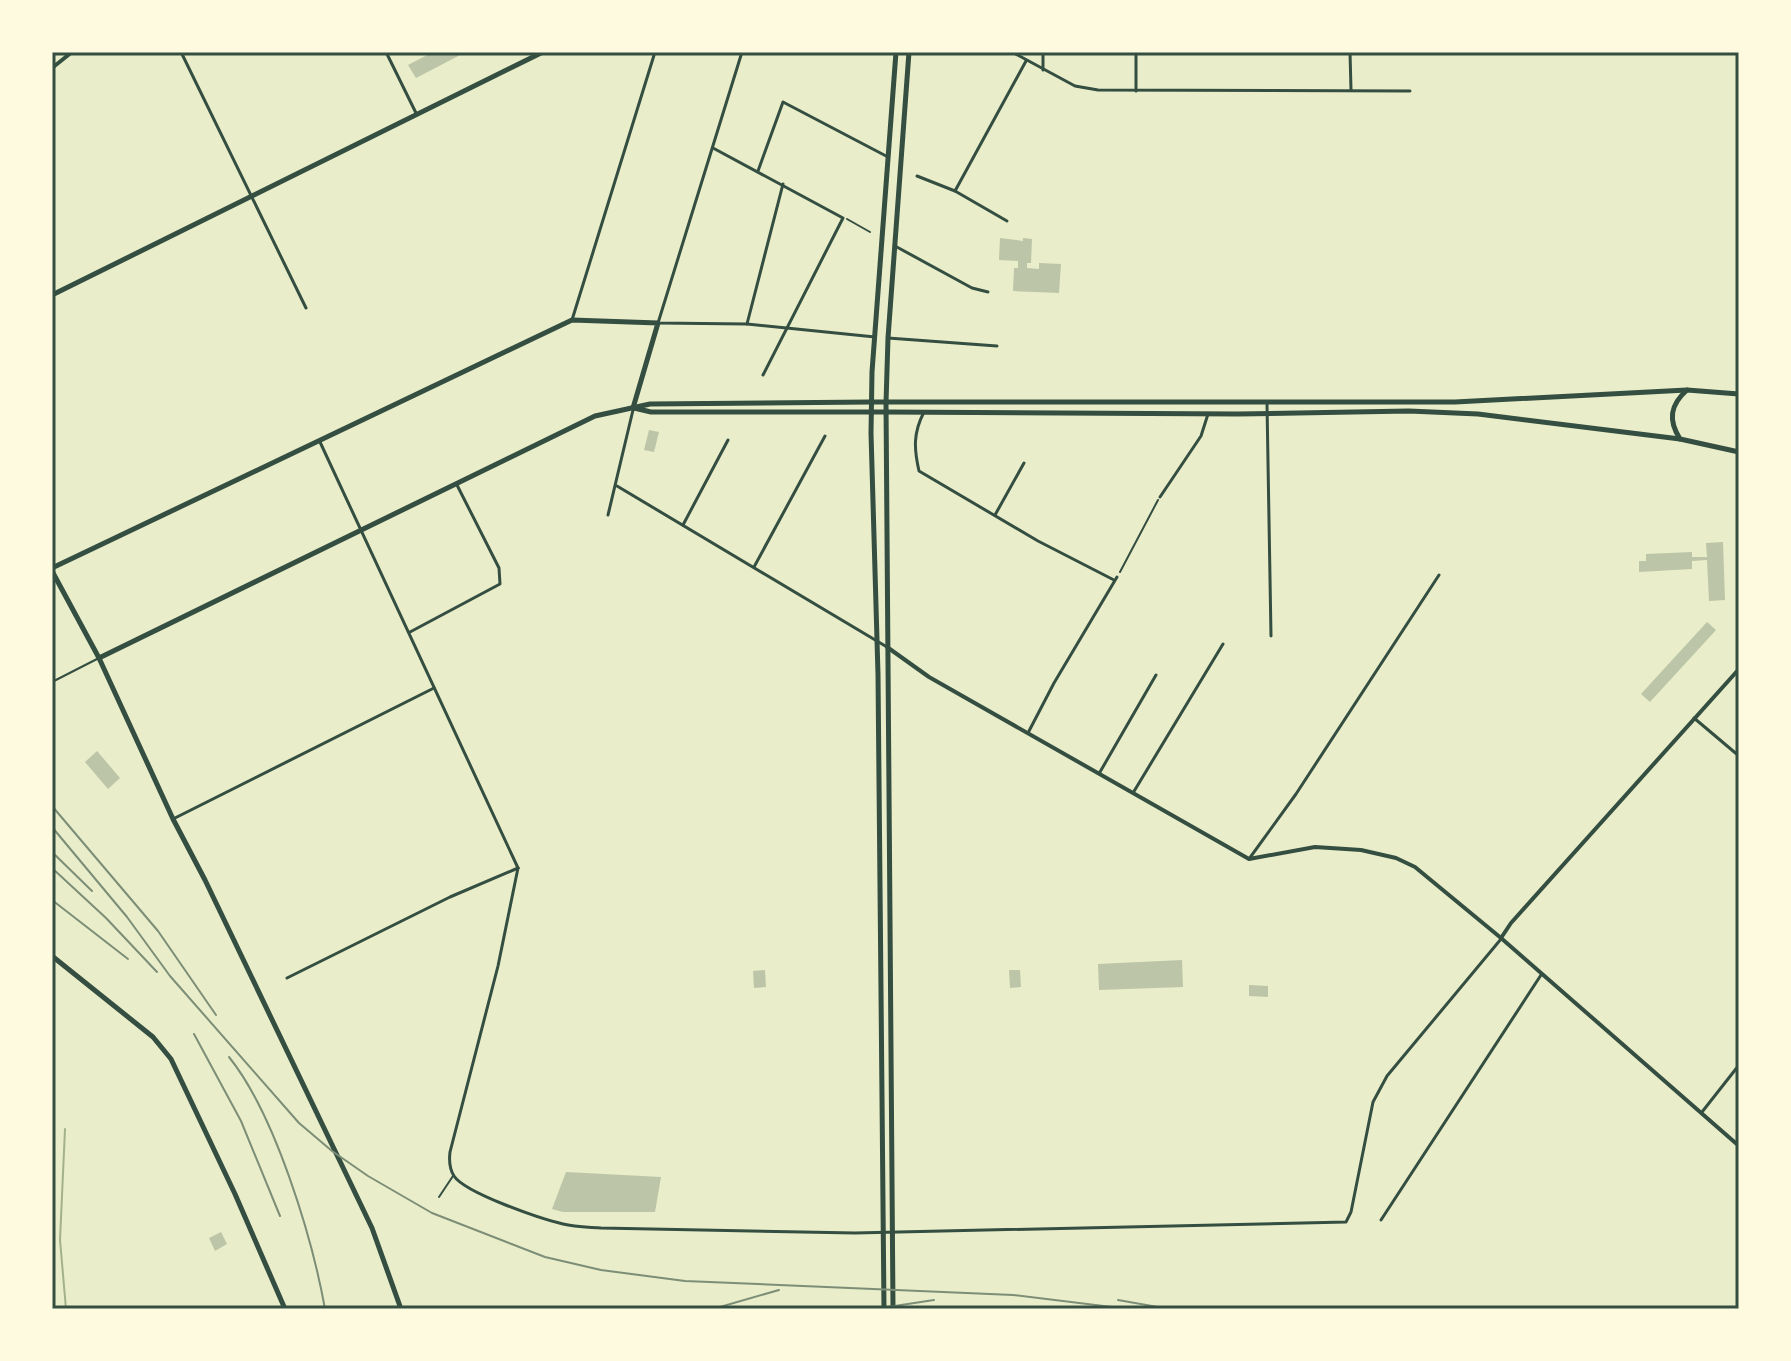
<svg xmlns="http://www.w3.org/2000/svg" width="1791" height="1361" viewBox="0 0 1791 1361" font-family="'Fira Sans',sans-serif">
<rect width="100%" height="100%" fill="#e9edc9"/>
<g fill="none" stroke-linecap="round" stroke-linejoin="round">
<!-- stream -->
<polyline stroke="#a3b18a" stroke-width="2" points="65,1129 60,1240 66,1309"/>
</g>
<!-- building -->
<g fill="#bcc5a7">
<polygon points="433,52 466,52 416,78 408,65"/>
<polygon points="1000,238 1023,241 1023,238 1032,239 1031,263 1027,263 1027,268 1039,269 1039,263 1061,264 1059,293 1013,291 1014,268 1018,268 1018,261 999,260"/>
<polygon points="649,430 659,432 654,452 644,450"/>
<polygon points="1723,542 1725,600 1709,601 1707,560 1692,561 1692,569 1639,572 1639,561 1646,561 1646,554 1692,552 1692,557 1707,557 1706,543"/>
<polygon points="1707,622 1716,630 1650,702 1641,694"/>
<polygon points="97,751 120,778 108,789 85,762"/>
<polygon points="1182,960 1183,987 1099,990 1098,964"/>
<polygon points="765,970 766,987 754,988 753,971"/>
<polygon points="1009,970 1020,970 1021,987 1010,988"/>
<polygon points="1249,985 1268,986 1268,997 1249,996"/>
<polygon points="566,1172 661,1177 655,1212 563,1212 552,1209"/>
<polygon points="221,1232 227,1244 215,1251 209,1238"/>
</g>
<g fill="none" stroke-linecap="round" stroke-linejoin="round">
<!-- path -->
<g stroke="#344e41" stroke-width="2">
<polyline points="847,219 870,232"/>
<polyline points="1120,572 1158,500"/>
</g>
<!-- service -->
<g stroke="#344e41" stroke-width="2">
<polyline points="52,682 97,659"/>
<polyline points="439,1197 453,1176"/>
</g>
<!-- minor -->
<g stroke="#344e41" stroke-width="3">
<polyline points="181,52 306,308"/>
<polyline points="386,52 416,113"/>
<polyline points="742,52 658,323 747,324 875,337"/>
<polyline points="1012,52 1075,86 1098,90 1410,91"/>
<polyline points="1043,52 1043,70"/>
<polyline points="1350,52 1351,90"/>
<polyline points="1136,91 1136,52"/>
<polyline points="713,148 843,218 763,375"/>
<polyline points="758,171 783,102 888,157"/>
<polyline points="917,176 955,191 1007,221"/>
<polyline points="955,191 1026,61"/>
<polyline points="895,246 972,288 988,292"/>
<polyline points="572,320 655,52"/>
<polyline points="747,324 783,184"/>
<polyline points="888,338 997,346"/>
<polyline points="1267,404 1271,636"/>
<path d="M924 412C913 433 914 449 919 471L1038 541 1114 580"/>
<polyline points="320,442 518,868"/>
<polyline points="617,486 887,647"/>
<polyline points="1160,497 1201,436 1208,414"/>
<polyline points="608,515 633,410"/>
<polyline points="995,515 1024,463"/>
<polyline points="683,525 728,440"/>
<polyline points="754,567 825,436"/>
<polyline points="410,632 500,584 499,568 457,485"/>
<polyline points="1694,718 1739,756"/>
<polyline points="1029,731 1054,683 1117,577"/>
<polyline points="1100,772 1156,675"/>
<polyline points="1133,793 1223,644"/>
<polyline points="173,819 434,688"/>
<polyline points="1249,859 1296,794 1439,575"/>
<path d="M518 868 498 966 450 1152C449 1160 449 1168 454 1176 465 1193 541 1219 563 1224 575 1227 588 1227 601 1228L855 1233 1346 1222 1351 1212 1373 1102 1387 1076 1501 939"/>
<polyline points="287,978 450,897 518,868"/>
<polyline points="1702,1112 1739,1065"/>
<polyline points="1381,1220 1541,975"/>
</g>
<!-- tertiary -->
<g stroke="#344e41" stroke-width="4">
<polyline points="52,68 72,52"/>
<polyline points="887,647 929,677 1249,859 1315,847 1361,850 1396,858 1415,867 1501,938 1739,1146"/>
<polyline points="1501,938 1511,923 1739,669"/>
</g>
<!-- secondary -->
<g stroke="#344e41" stroke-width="5">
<polyline points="52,295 543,52"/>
<polyline points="634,408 651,412 887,412"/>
<polyline points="52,568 572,320 658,323 633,408"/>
<polyline points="99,658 595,416 650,404 871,402"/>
<polyline points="52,956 153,1037 171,1059 235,1194 285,1309"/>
</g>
<!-- primary -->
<g stroke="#344e41" stroke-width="5">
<path d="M1739 394 1687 390C1670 405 1668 420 1680 439L1739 452"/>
<polyline points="871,402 1455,402 1687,390"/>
<polyline points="887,412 1238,414 1409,411 1478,414 1680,439"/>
<polyline points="52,571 99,658 173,819 205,880 372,1228 401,1309"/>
<polyline points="884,1309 878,674 871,433 872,372 896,52"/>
<polyline points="893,1309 886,403 888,338 909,52"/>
</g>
<!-- rail -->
<g stroke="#7c8e77" stroke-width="2">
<polyline points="52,806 158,931 216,1015"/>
<polyline points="52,827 127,917 170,976 299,1123 332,1151 368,1176 432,1213 545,1257 601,1270 685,1281 1013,1295 1128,1309"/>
<polyline points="52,852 92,891"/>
<polyline points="52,868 106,918 157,972"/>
<polyline points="52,900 128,959"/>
<polyline points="194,1034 241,1121 280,1216"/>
<path d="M229 1057C275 1114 312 1237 325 1309"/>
<polyline points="1118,1300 1169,1309"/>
<polyline points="713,1309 779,1290"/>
<polyline points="875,1309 934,1300"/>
</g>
</g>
<!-- border -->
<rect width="1791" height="1361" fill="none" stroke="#fefae0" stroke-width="108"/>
<rect x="54" y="54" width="1683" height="1253" fill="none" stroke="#344e41" stroke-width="3"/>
</svg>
